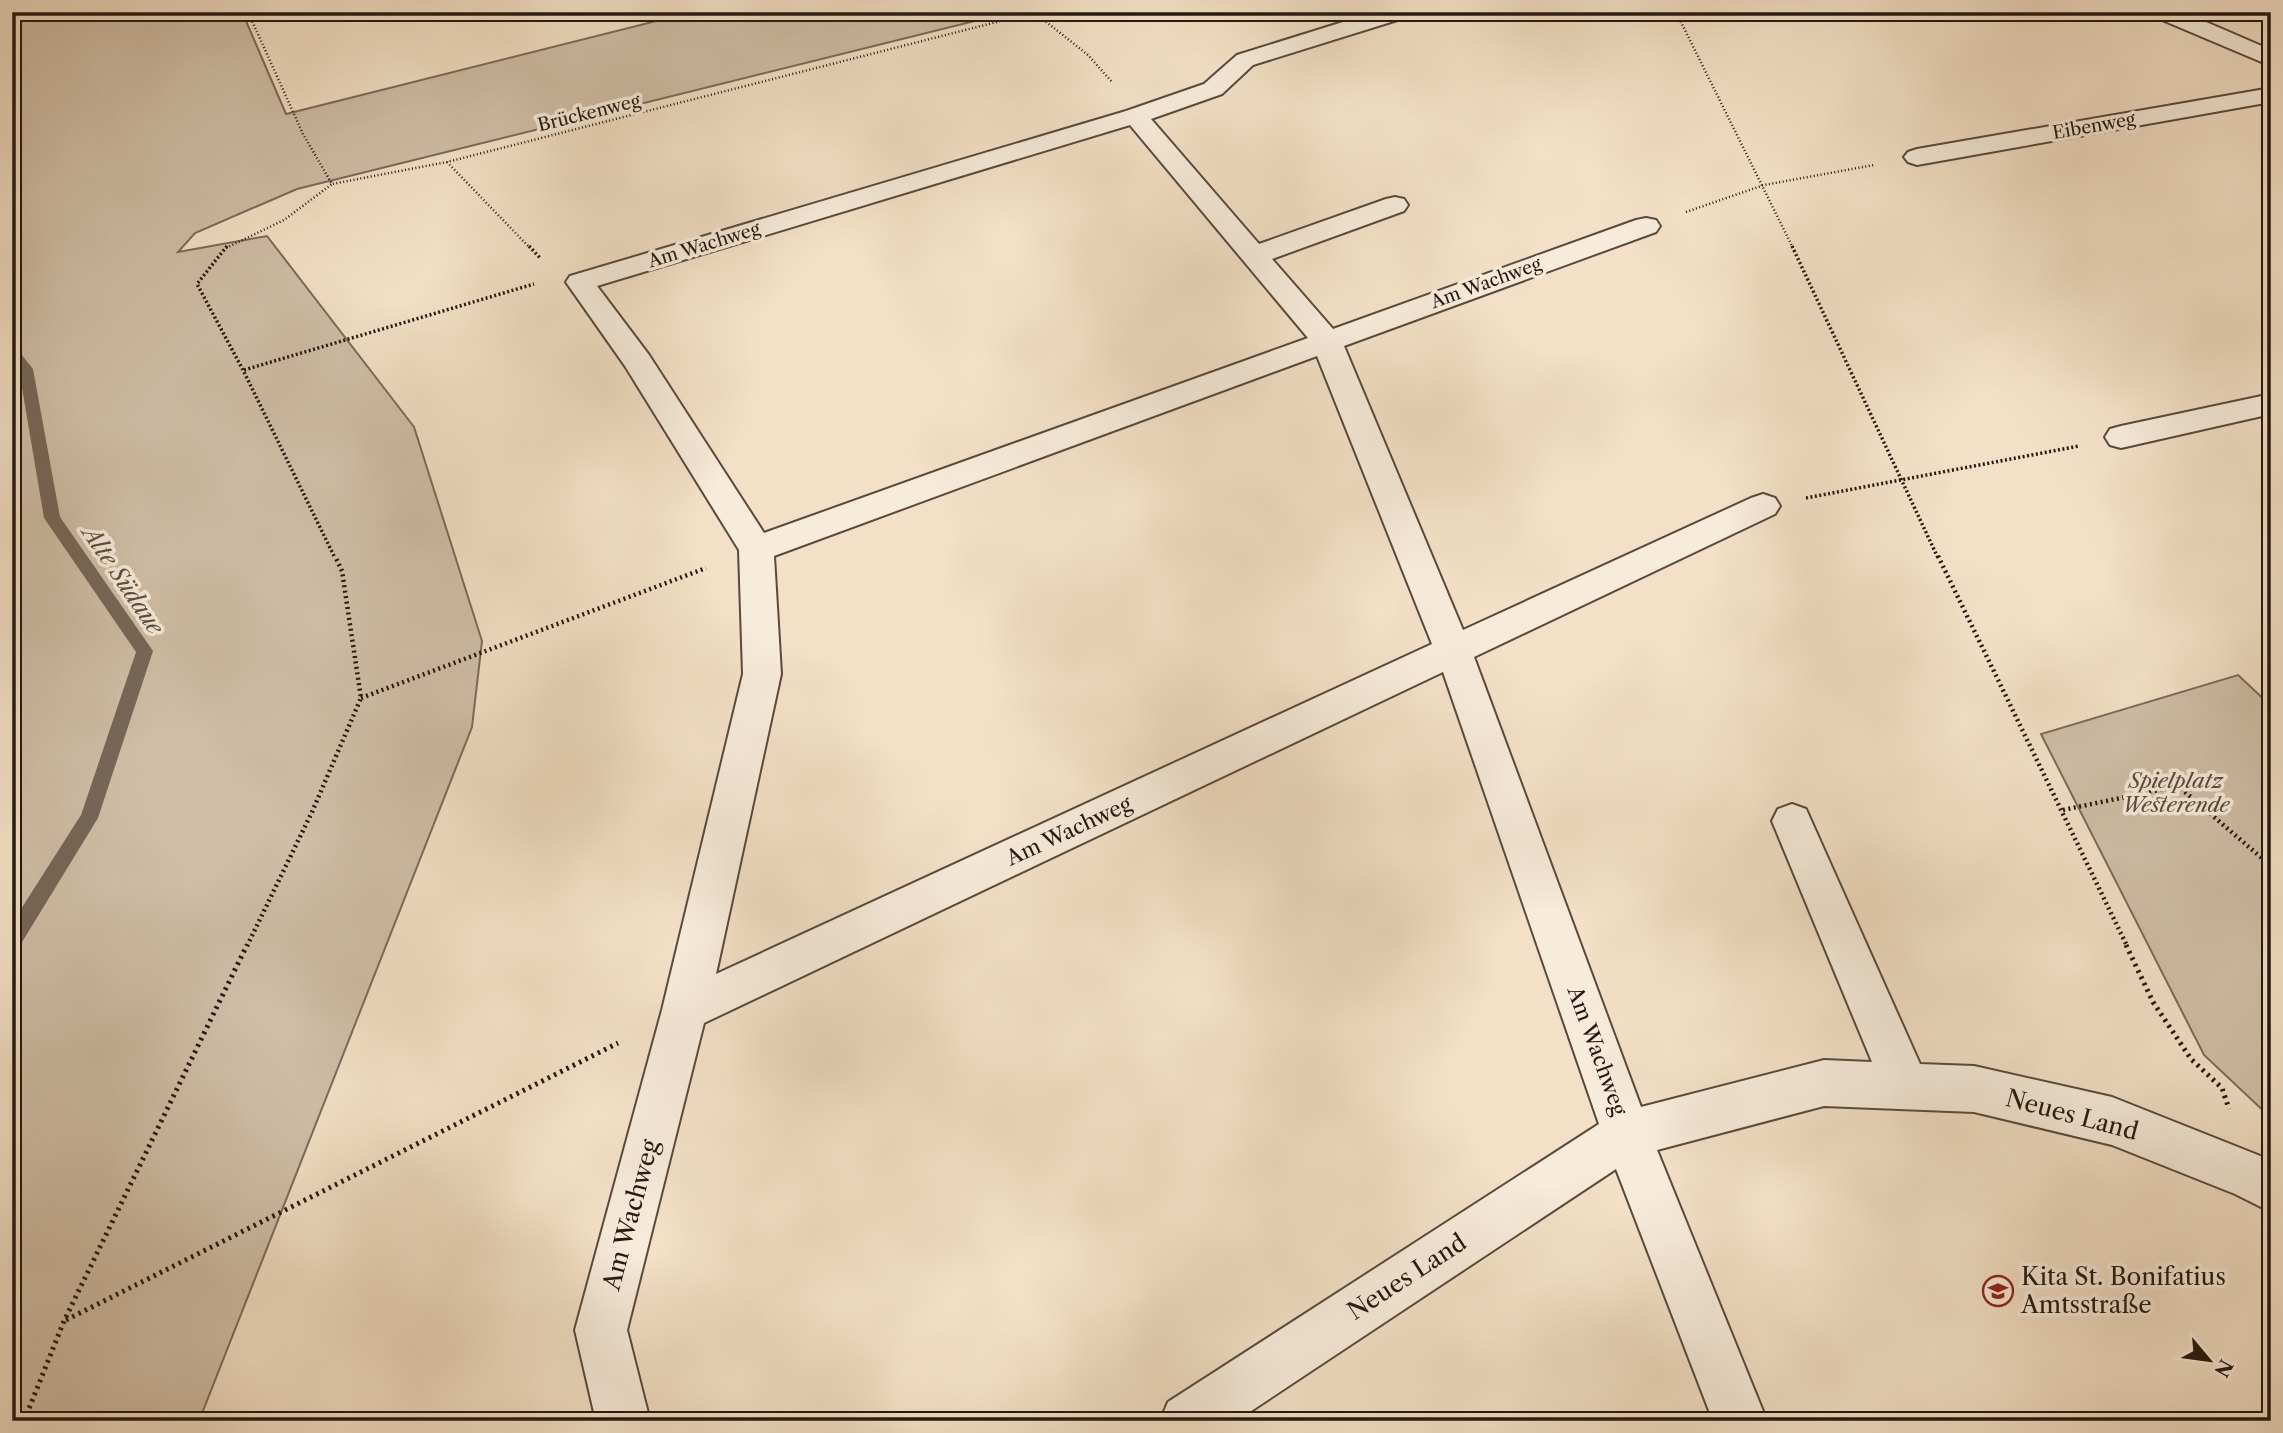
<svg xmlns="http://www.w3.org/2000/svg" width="2283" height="1433" viewBox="0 0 2283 1433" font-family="'Libre Caslon Text',serif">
<rect width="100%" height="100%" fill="#f3e0c6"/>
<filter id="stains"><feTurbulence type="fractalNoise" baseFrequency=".00286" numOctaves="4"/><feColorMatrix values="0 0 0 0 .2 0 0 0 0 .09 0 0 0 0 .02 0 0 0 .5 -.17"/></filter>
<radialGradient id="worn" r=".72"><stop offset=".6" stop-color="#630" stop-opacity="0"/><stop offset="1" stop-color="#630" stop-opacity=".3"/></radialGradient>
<!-- green -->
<g fill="#d0bea7" stroke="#7a6b5c" stroke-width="2">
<polygon points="12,12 265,12 246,21 286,114 692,12 1011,12 297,189 195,233 178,252 267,236 414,427 482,641 472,727 199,1421 12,1421"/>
<polygon points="2238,675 2271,706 2271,1118 2204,1055 2041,734"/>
</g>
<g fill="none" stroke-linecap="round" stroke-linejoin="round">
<!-- stream -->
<polygon fill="#776758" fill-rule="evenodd" points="12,348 17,349 33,369 60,517 153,651 98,818 19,947 12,950 12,923 81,815 136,652 44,518 19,370 12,361"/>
<!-- minor casing -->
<g stroke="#584a3e" stroke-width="4">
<g id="minor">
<path d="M1375 12H1410L1407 17 1253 65 1222 94 1151 119 1259 244 1386 199 1395 197 1404 199 1408 205 1404 211 1272 259 1333 329 1636 220 1646 218 1656 220 1660 226 1656 232 1344 346 1463 630 1751 498 1763 494 1775 498 1780 506 1775 514 1474 657 1641 1107 1824 1060 1872 1062 1772 821 1778 809 1792 804 1806 809 1920 1064 1974 1066 2112 1097 2268 1159 2271 1160V1212L2235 1194 2112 1145 1974 1112 1824 1106 1657 1150 1767 1421H1713L1616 1169 1236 1421H1160L1168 1402 1599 1124 1443 672 704 1023 627 1330 650 1421H596L575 1330 662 1010 743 674 739 550 625 366 566 282 570 276 1126 111 1204 84 1237 55ZM1130 125 1308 338 764 533 649 355 597 286ZM1317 356 1432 644 716 974 781 674 774 556Z"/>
<polygon points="2152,12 2183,12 2271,50 2271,66 2155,17"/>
<polygon points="2271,88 2271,102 1917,165 1908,162 1904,157 1908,152 1917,149"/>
<polygon points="2271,394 2271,414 2121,448 2110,445 2105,437 2110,429 2121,426"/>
</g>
</g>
<!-- path-far3 -->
<g stroke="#251811" stroke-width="2.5" stroke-dasharray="1 2.5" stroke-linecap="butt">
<polyline points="248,12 303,134 332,184 447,162 1036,12"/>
<polyline points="1676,12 1793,248"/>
<polyline points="1035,13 1088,55 1112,82"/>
<polyline points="447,162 530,248"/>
<polyline points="1686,212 1764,185 1874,165"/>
<polyline points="226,248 284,220 332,184"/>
</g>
<!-- path-far2 -->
<g stroke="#251811" stroke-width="3.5" stroke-dasharray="2 2.5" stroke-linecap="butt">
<polyline points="227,246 197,284 243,370 335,558"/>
<polyline points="529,246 541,259"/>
<polyline points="1792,246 1938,558"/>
<polyline points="244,370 534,284"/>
<polyline points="1806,498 2079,446"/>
</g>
<!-- path-far1 -->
<g stroke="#251811" stroke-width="4.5" stroke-dasharray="2 3.5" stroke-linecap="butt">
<polyline points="1938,556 2127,946"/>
<polyline points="361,698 706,568"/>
<polyline points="2063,810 2178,786 2271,866"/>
<polyline points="247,946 312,812 361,698 342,571 335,556"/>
</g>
<!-- path -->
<g stroke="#251811" stroke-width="5" stroke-dasharray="2.5 4.5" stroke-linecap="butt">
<polyline points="2126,945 2153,1002 2191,1059 2222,1088 2229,1109"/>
<polyline points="66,1320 618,1043"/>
<polyline points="24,1421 64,1321 247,945"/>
</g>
<!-- minor -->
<use href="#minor" fill="#f7ebda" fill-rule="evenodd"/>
</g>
<!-- icons -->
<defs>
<g id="school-ring" transform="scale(1.575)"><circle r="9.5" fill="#f7ebda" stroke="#8f2418" stroke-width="1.5"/><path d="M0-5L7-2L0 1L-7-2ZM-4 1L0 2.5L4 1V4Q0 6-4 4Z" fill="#8f2418"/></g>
</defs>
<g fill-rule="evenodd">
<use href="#school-ring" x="1998" y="1291"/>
</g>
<g text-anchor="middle" stroke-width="7" stroke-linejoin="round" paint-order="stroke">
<!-- far-street labels -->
<g font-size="18" fill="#251811" stroke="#f7ebda">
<text transform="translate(589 113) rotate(-14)" y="6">Brückenweg</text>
<text transform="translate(2094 126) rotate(-10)" y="6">Eibenweg</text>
<text transform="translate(704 245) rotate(-17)" y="6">Am Wachweg</text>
<text transform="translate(1486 283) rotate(-20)" y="6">Am Wachweg</text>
</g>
<!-- park labels -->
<g font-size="21" font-style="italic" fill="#584a3e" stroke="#f7ebda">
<text x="2176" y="788">Spielplatz<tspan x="2176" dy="24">Westerende</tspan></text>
</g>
<!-- street labels -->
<g font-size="21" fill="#251811" stroke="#f7ebda">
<text transform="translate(1069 831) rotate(-25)" y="7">Am Wachweg</text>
<text transform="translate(1597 1051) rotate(70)" y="7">Am Wachweg</text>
</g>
<!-- water labels -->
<g font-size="23" font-style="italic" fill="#5b4d41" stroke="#f7ebda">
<text transform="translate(123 580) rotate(56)" y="8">Alte Südaue</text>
</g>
<!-- near-street labels -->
<g font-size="24" fill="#251811" stroke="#f7ebda">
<text transform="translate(2072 1115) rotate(15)" y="8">Neues Land</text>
<text transform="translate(631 1215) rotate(-75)" y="8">Am Wachweg</text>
<text transform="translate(1407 1277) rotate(-33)" y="8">Neues Land</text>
</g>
<!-- near-poi labels -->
<g font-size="24" fill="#251811" stroke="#f7ebda" text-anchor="start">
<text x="2021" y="1285">Kita St. Bonifatius<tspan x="2021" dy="28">Amtsstraße</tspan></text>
</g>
</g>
<!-- margin -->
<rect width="2283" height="1433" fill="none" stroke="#f3e0c6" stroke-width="42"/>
<rect x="14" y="14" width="2255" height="1405" fill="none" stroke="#251811" stroke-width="3.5"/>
<rect x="21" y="21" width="2241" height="1391" fill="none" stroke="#251811" stroke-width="2"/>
<!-- north arrow -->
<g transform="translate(2209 1360) rotate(119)" stroke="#f7ebda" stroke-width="5" paint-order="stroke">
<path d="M0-5L12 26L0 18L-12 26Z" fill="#251811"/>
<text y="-10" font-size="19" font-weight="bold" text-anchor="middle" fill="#251811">N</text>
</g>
<rect width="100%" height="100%" filter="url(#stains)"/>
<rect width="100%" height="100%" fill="url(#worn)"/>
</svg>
